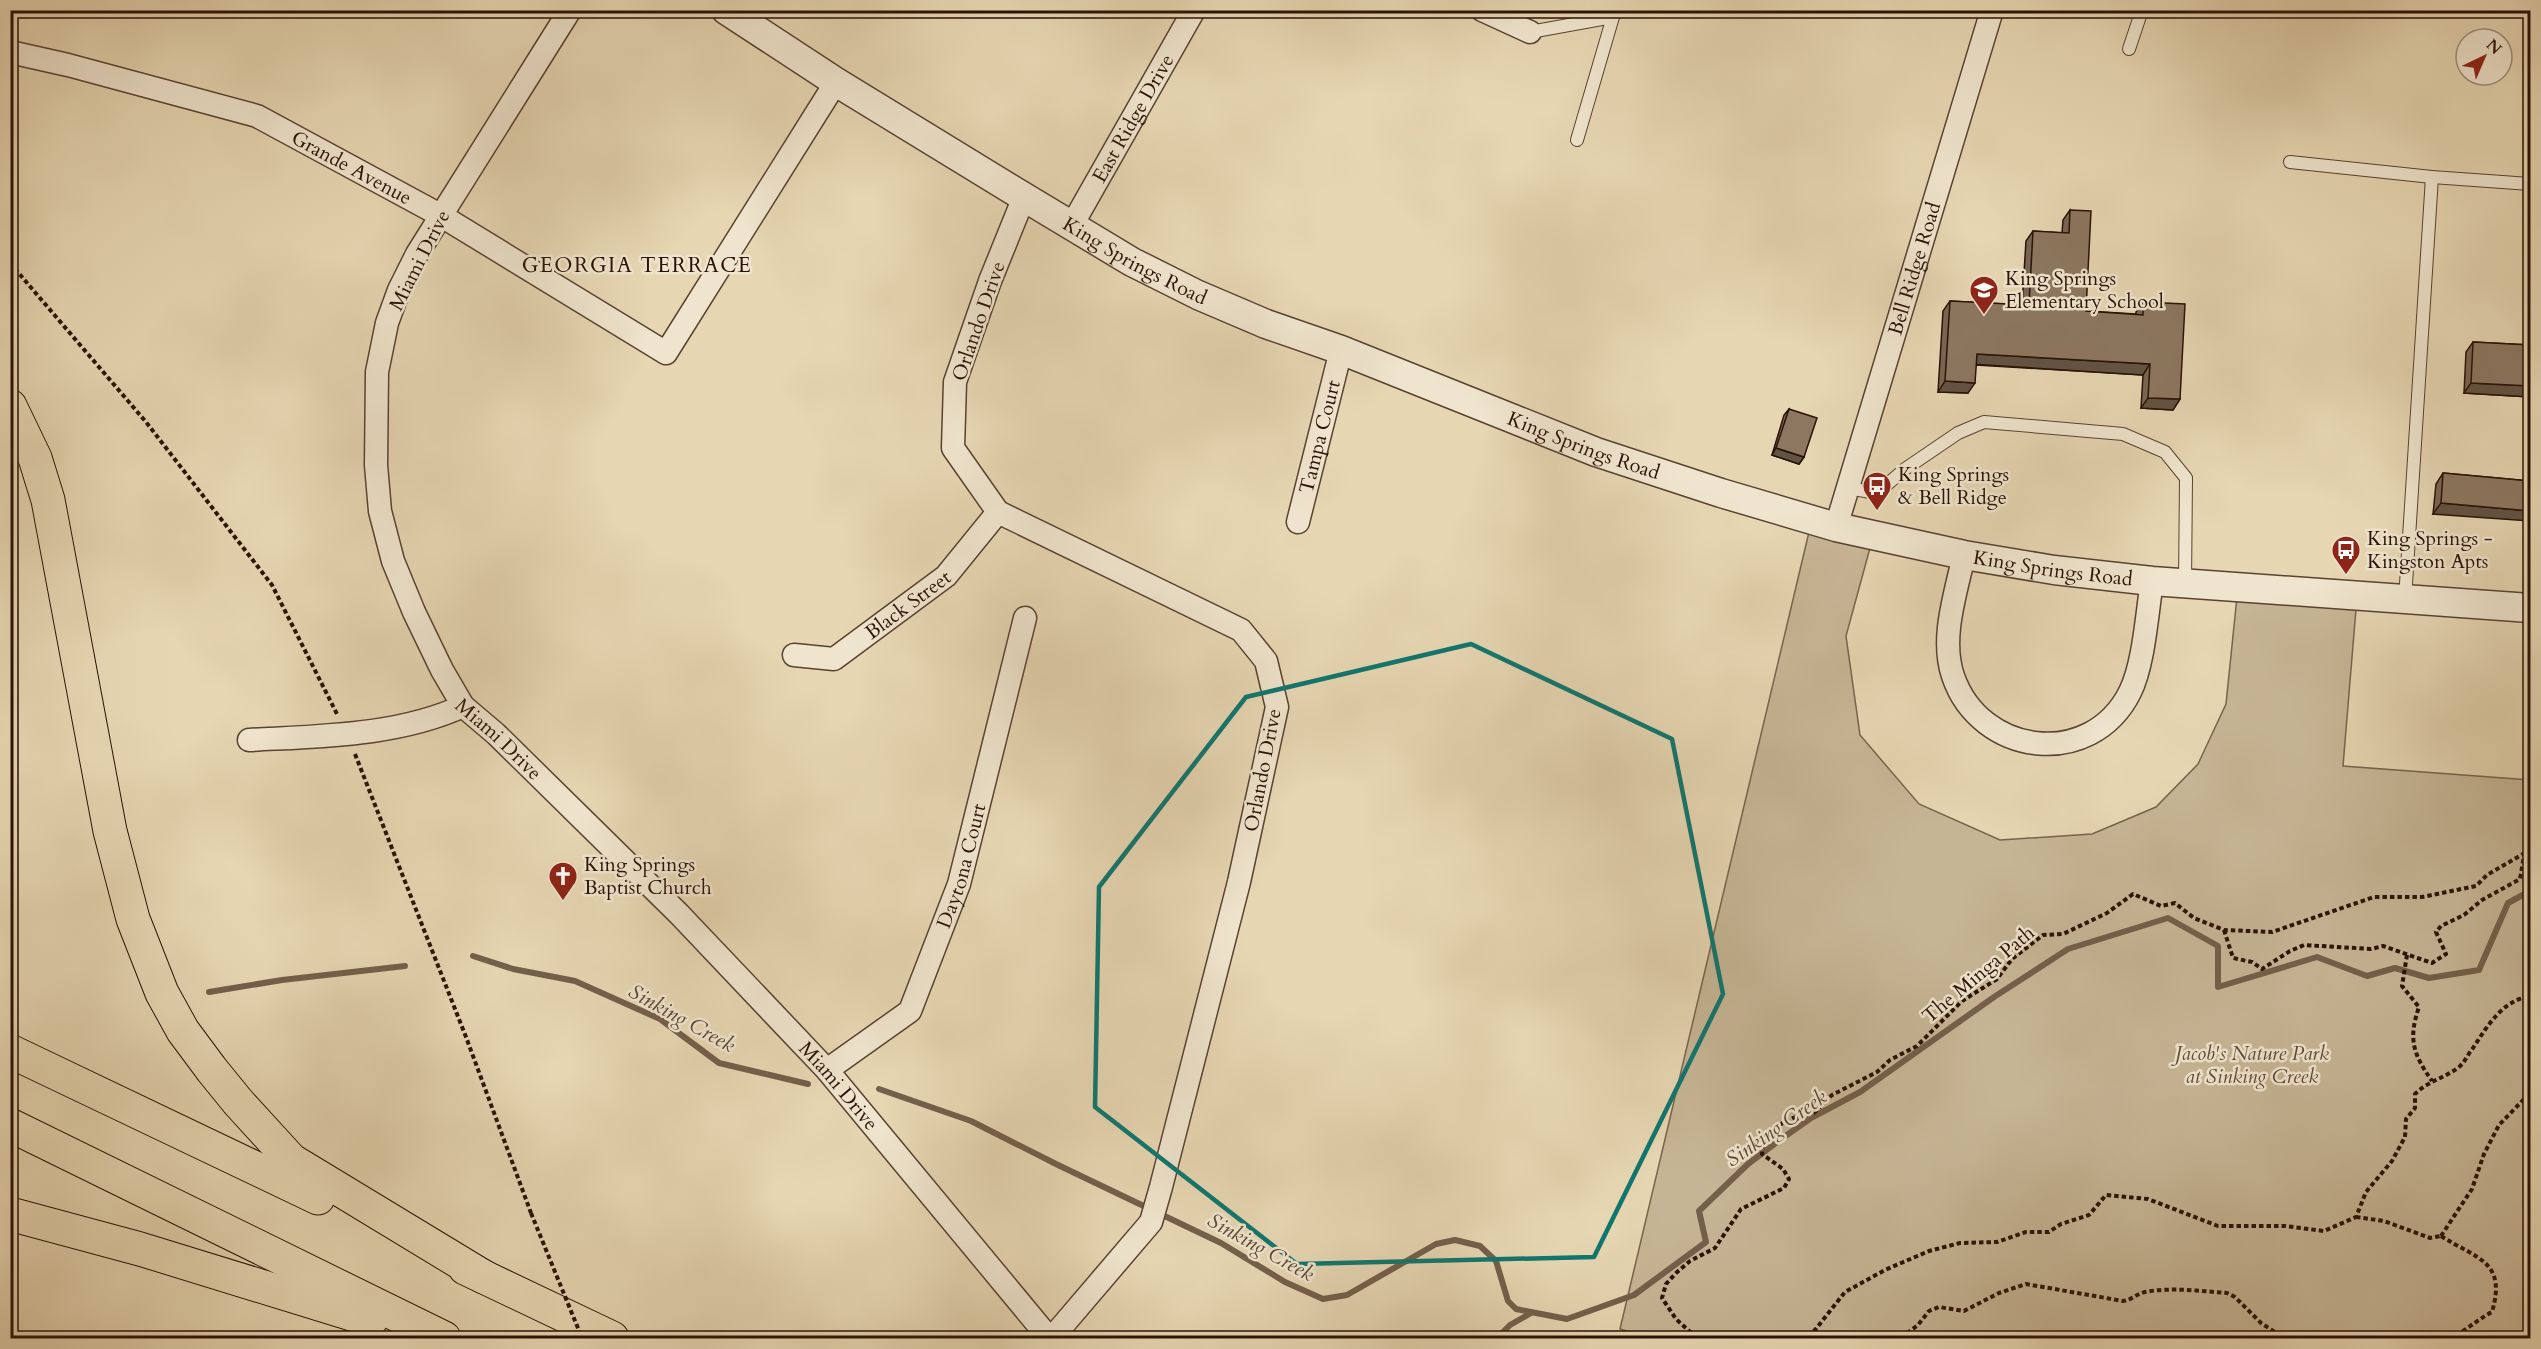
<svg xmlns="http://www.w3.org/2000/svg" width="2541" height="1349" viewBox="0 0 2541 1349" font-family="Cardo,serif">
<rect width="100%" height="100%" fill="#e6d6b2"/>
<filter id="stains"><feTurbulence type="fractalNoise" baseFrequency=".00333" numOctaves="4"/><feColorMatrix values="0 0 0 0 .2 0 0 0 0 .09 0 0 0 0 .02 0 0 0 .5 -.17"/></filter>
<radialGradient id="worn" r=".72"><stop offset=".6" stop-color="#630" stop-opacity="0"/><stop offset="1" stop-color="#630" stop-opacity=".3"/></radialGradient>
<!-- green -->
<polygon fill="#c6b595" stroke="#78634e" stroke-width="1.5" points="1809,532 1870,548 1846,636 1860,735 1919,804 2000,840 2092,834 2156,807 2198,764 2226,704 2238,587 2357,597 2343,766 2530,780 2530,1338 1649,1338 1620,1329"/>
<g fill="none" stroke-linecap="round" stroke-linejoin="round">
<!-- stream -->
<g stroke="#745f4b" stroke-width="6">
<polyline points="473,956 513,969 575,981 660,1019 719,1063 808,1084"/>
<polyline points="209,992 282,980 405,966"/>
<polyline points="879,1089 971,1121 1058,1165 1221,1243 1285,1282 1323,1299 1347,1295 1436,1244 1455,1240 1480,1246 1496,1261 1508,1301 1516,1309 1567,1319 1634,1295 1706,1242 1699,1211 1748,1164 1777,1142 1811,1118 1860,1092 1994,997 2068,949 2168,918 2218,946 2218,987 2317,957 2367,976 2395,968 2429,978 2479,970 2508,903 2530,891"/>
<polyline points="1497,1338 1510,1325 1531,1313"/>
</g>
<!-- service casing -->
<g stroke="#594232" stroke-width="14">
<g id="service">
<polyline points="1530,32 1613,17"/>
<polyline points="2129,49 2142,10"/>
<polyline points="1577,140 1615,10"/>
<polyline points="2290,162 2432,177 2530,184"/>
<polyline points="1847,488 1877,493 1905,469 1958,433 1984,422 2123,434 2165,452 2186,478 2185,584"/>
<polyline points="2405,600 2432,177"/>
</g>
</g>
<!-- minor casing -->
<g stroke="#594232" stroke-width="25">
<g id="minor">
<path id="s1" d="M570 10 417 254 399 290 387 323 377 372 376 465 380 511 393 561 414 612 442 670 463 706 496 734 679 914 827 1070 1049 1338"/>
<polyline points="1482,10 1530,32"/>
<path id="s2" d="M10 52 68 65 257 116 440 215 666 353 836 82"/>
<polyline points="1024,197 990,281 955,382 953,448 998,512 1241,630 1266,661 1277,707 1239,882 1161,1187 1151,1222 1052,1338"/>
<path id="s3" d="M1072 225 1194 10"/>
<path id="s4" d="M1298 522 1341 350"/>
<path id="s5" d="M1836 527 1992 10"/>
<path d="M1964 555C1956 593 1940 638 1953 676 1980 756 2091 770 2130 692 2144 664 2147 613 2152 581"/>
<path id="s6" d="M794 655 834 659 946 576 998 512"/>
<path d="M249 740C320 736 398 736 463 706"/>
<path id="s7" d="M827 1070 910 1011 959 884 1025 618"/>
</g>
</g>
<!-- tertiary casing -->
<g stroke="#594232" stroke-width="31">
<g id="tertiary">
<path id="s8" d="M726 10 836 82 1024 197 1132 262 1198 295 1266 324 1341 350 1596 452 1721 493 1836 527 1964 555 2054 570 2152 581 2530 608"/>
</g>
</g>
<!-- motorway casing -->
<g stroke="#2a1107" stroke-width="35">
<g id="motorway">
<polyline points="10,406 35,458 48,500 110,831 133,919 162,993 183,1031 212,1070 238,1102 291,1160 484,1277"/>
<polyline points="10,1051 318,1198"/>
<polyline points="10,1125 444,1338"/>
<polyline points="10,1214 140,1249 371,1320"/>
<polyline points="465,1268 612,1338"/>
</g>
</g>
<!-- path -->
<g stroke="#2a1107" stroke-width="4" stroke-dasharray="4.5 3" stroke-linecap="butt">
<polyline points="10,263 146,422 272,585 337,714"/>
<polyline points="355,754 466,1037 531,1213"/>
<polyline points="2224,930 2233,958 2252,962 2262,969 2290,951 2304,945 2371,949 2383,946 2432,963 2446,954 2436,932 2441,926 2464,915 2482,900 2520,879 2524,856"/>
<path d="M2407 955 2402 986 2419 1007C2408 1039 2413 1054 2432 1081"/>
<polyline points="2356,1217 2384,1221 2430,1238 2441,1236"/>
<polyline points="2441,1236 2472,1189 2484,1154 2499,1125 2530,1093"/>
<path d="M2441 1236C2477 1259 2507 1261 2492 1312 2477 1320 2465 1331 2451 1338"/>
<polyline points="1697,1338 1676,1319 1662,1298 1666,1284 1676,1273 1690,1261 1715,1248 1741,1209 1784,1188 1789,1179 1783,1169 1762,1154 1763,1141 1777,1126 1793,1118 1814,1113 1832,1095 1877,1072 1890,1060 1917,1046 1962,1001 1997,979 2012,959 2043,935 2063,934 2107,913 2133,894 2161,906 2175,903 2194,918 2224,930 2272,932 2374,897 2422,897 2476,886 2487,875 2530,850"/>
<path d="M1800 1338 1815 1330 1845 1292 1885 1270 1929 1251 1960 1243 1997 1242 2026 1232H2049L2061 1224 2089 1215 2106 1195 2148 1199 2218 1226H2285L2324 1231 2356 1217 2366 1192 2392 1161 2405 1137 2406 1119 2415 1108V1094C2428 1081 2445 1078 2459 1067 2465 1062 2468 1054 2473 1048 2488 1025 2502 1001 2530 996"/>
<path d="M1901 1338 1918 1325 1929 1311 1939 1307 1964 1311 1999 1293 2026 1284 2123 1301C2132 1300 2136 1294 2145 1292 2171 1287 2200 1291 2227 1293L2235 1297 2261 1323 2284 1338"/>
</g>
<!-- service -->
<use href="#service" stroke="#efe4cd" stroke-width="12"/>
<!-- minor -->
<use href="#minor" stroke="#efe4cd" stroke-width="22"/>
<!-- tertiary -->
<use href="#tertiary" stroke="#efe4cd" stroke-width="28"/>
<!-- motorway -->
<use href="#motorway" stroke="#e6d6b2" stroke-width="33"/>
<!-- path-bridge -->
<polyline stroke="#2a1107" stroke-width="4" stroke-dasharray="4.5 3" stroke-linecap="butt" points="531,1213 582,1338"/>
</g>
<!-- wall -->
<g fill="#786653" stroke="#2a1107" stroke-width="1.5">
<polygon points="2070,210 2086,311 2136,314 2136,312 2143,302 2180,399 2173,410 2141,408 2143,375 1976,365 1968,393 1938,392 1943,311 1950,301 2022,305 2026,241 2033,231 2062,233 2063,220"/>
<polygon points="2473,342 2530,345 2530,397 2464,393 2466,352"/>
<polygon points="1789,409 1804,457 1799,464 1772,455 1784,415"/>
<polygon points="2443,473 2530,481 2433,514 2436,484"/>
</g>
<!-- shaded-wall -->
<g fill="#625343" stroke="#2a1107" stroke-width="1.5">
<polygon points="1977,354 2150,364 2143,375 1970,364"/>
<polygon points="1945,381 1975,383 1968,393 1938,392"/>
<polygon points="2471,383 2530,386 2530,397 2464,393"/>
<polygon points="2148,398 2180,399 2173,410 2141,408"/>
<polygon points="1776,448 1804,457 1799,464 1772,455"/>
<polygon points="2441,503 2530,511 2530,521 2433,514"/>
</g>
<!-- building -->
<g fill="#8c7760" stroke="#2a1107" stroke-width="1.5">
<polygon points="2070,210 2091,211 2086,311 2143,315 2143,302 2185,304 2180,399 2148,398 2150,364 1977,354 1975,383 1945,381 1950,301 2029,305 2033,231 2069,233"/>
<polygon points="2473,342 2530,345 2530,386 2471,383"/>
<polygon points="1789,409 1817,418 1804,457 1776,448"/>
<polygon points="2443,473 2530,481 2530,511 2441,503"/>
</g>
<!-- marked area -->
<path fill="none" stroke="#0f766e" stroke-width="4.5" stroke-linejoin="round" d="M1471 644 1672 739 1723 994 1594 1257 1297 1264 1095 1107 1099 887 1246 697Z"/>
<!-- icons -->
<defs>
<g id="school-pin" transform="scale(1.5)"><path d="M0 17L-7.5 6A9.5 9.5 0 1 1 7.5 6Z" fill="#8f2418" stroke="#efe4cd"/><path d="M0-5L7-2L0 1L-7-2ZM-4 1L0 2.5L4 1V4Q0 6-4 4Z" fill="#fff"/></g>
<g id="bus-pin" transform="scale(1.5)"><path d="M0 17L-7.5 6A9.5 9.5 0 1 1 7.5 6Z" fill="#8f2418" stroke="#efe4cd"/><path d="M-5-6H5V4H4V6H2V4H-2V6H-4V4H-5ZM-3.5-4V0h7V-4ZM-3.5 1.2v1.5H-2V1.2ZM2 1.2v1.5H3.5V1.2Z" fill="#fff"/></g>
<g id="church-pin" transform="scale(1.5)"><path d="M0 17L-7.5 6A9.5 9.5 0 1 1 7.5 6Z" fill="#8f2418" stroke="#efe4cd"/><path d="M-1.2-6h2.4v3.5h3.3v2.4h-3.3V6h-2.4V-.1h-3.3v-2.4h3.3Z" fill="#fff"/></g>
</defs>
<g fill-rule="evenodd">
<use href="#school-pin" x="1984" y="290"/>
<use href="#bus-pin" x="1877" y="486"/>
<use href="#bus-pin" x="2346" y="550"/>
<use href="#church-pin" x="563" y="876"/>
</g>
<g text-anchor="middle" stroke-width="5" stroke-linejoin="round" paint-order="stroke">
<!-- street labels -->
<g font-size="20" fill="#2a1107" stroke="#efe4cd">
<text dy="7" stroke="none"><textPath href="#s3" startOffset="123">East Ridge Drive</textPath></text>
<text dy="7" stroke="none"><textPath href="#s2" startOffset="363">Grande Avenue</textPath></text>
<text dy="7" stroke="none"><textPath href="#s8" startOffset="480">King Springs Road</textPath></text>
<text transform="translate(419 260) rotate(-63)" y="7">Miami Drive</text>
<text dy="7" stroke="none"><textPath href="#s5" startOffset="270">Bell Ridge Road</textPath></text>
<text transform="translate(978 321) rotate(-71)" y="7">Orlando Drive</text>
<text dy="7" stroke="none"><textPath href="#s4" startOffset="88">Tampa Court</textPath></text>
<text dy="7" stroke="none"><textPath href="#s8" startOffset="966">King Springs Road</textPath></text>
<text dy="7" stroke="none"><textPath href="#s8" startOffset="1452">King Springs Road</textPath></text>
<text dy="7" stroke="none"><textPath href="#s6" startOffset="132">Black Street</textPath></text>
<text dy="7" stroke="none"><textPath href="#s1" startOffset="814">Miami Drive</textPath></text>
<text transform="translate(1262 770) rotate(-79)" y="7">Orlando Drive</text>
<text dy="7" stroke="none"><textPath href="#s7" startOffset="256">Daytona Court</textPath></text>
<text transform="translate(1978 974) rotate(-40)" y="7">The Minga Path</text>
<text dy="7" stroke="none"><textPath href="#s1" startOffset="1300">Miami Drive</textPath></text>
</g>
<!-- poi labels -->
<g font-size="20" fill="#2a1107" stroke="#efe4cd" text-anchor="start">
<text x="2005" y="285">King Springs<tspan x="2005" dy="23">Elementary School</tspan></text>
<text x="1898" y="481">King Springs<tspan x="1898" dy="23">&amp; Bell Ridge</tspan></text>
<text x="2367" y="545">King Springs -<tspan x="2367" dy="23">Kingston Apts</tspan></text>
<text x="584" y="871">King Springs<tspan x="584" dy="23">Baptist Church</tspan></text>
</g>
<!-- park labels -->
<g font-size="20" font-style="italic" fill="#614a39" stroke="#efe4cd">
<text x="2252" y="1060">Jacob's Nature Park<tspan x="2252" dy="23">at Sinking Creek</tspan></text>
</g>
<!-- neighbourhood labels -->
<g font-size="21" letter-spacing="1.5" fill="#2a1107" stroke="#efe4cd">
<text x="637" y="272">GEORGIA TERRACE</text>
</g>
<!-- water labels -->
<g font-size="21" font-style="italic" fill="#5c4534" stroke="#efe4cd">
<text transform="translate(682 1018) rotate(29)" y="7">Sinking Creek</text>
<text transform="translate(1776 1128) rotate(-35)" y="7">Sinking Creek</text>
<text transform="translate(1261 1247) rotate(29)" y="7">Sinking Creek</text>
</g>
</g>
<!-- margin -->
<rect width="2541" height="1349" fill="none" stroke="#e6d6b2" stroke-width="36"/>
<rect x="12" y="12" width="2517" height="1325" fill="none" stroke="#2a1107" stroke-width="3"/>
<rect x="18" y="18" width="2505" height="1313" fill="none" stroke="#2a1107" stroke-width="1.5"/>
<!-- north arrow -->
<g transform="translate(2484 57) rotate(44)"><circle r="28" fill="#efe4cd" stroke="#a0907e" stroke-width="1.5"/>
<path d="M0-4.5L10 22L0 15L-10 22Z" fill="#8f2418"/>
<text y="-9" font-size="16" font-weight="bold" text-anchor="middle" fill="#2a1107">N</text>
</g>
<rect width="100%" height="100%" filter="url(#stains)"/>
<rect width="100%" height="100%" fill="url(#worn)"/>
</svg>
